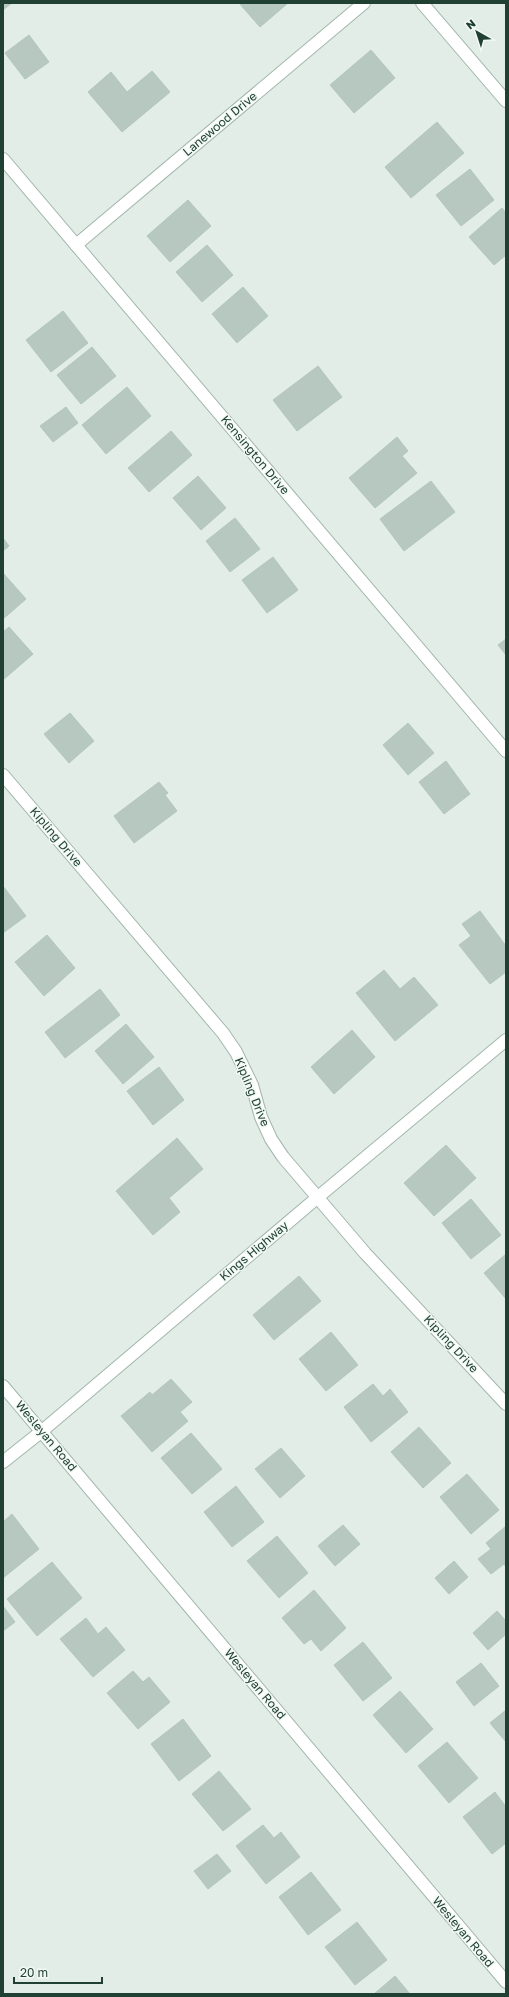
<svg xmlns="http://www.w3.org/2000/svg" width="509" height="1997" viewBox="0 0 509 1997" font-family="'Golos Text',sans-serif">
<rect width="100%" height="100%" fill="#e1ede6"/>
<!-- building -->
<g fill="#b6c8bf" stroke="#b3c7bc">
<polygon points="3,3 12,3 3,10"/>
<polygon points="239,3 288,3 260,27"/>
<polygon points="29,35 49,62 25,79 5,53"/>
<polygon points="371,50 395,78 354,113 330,85"/>
<polygon points="152,71 170,92 122,132 88,92 111,72 127,92"/>
<polygon points="437,122 464,153 411,198 385,167"/>
<polygon points="470,169 494,200 461,226 436,195"/>
<polygon points="188,200 211,226 170,262 147,236"/>
<polygon points="502,208 506,213 506,255 494,265 469,237"/>
<polygon points="207,245 233,275 202,302 176,272"/>
<polygon points="243,287 268,316 237,343 212,314"/>
<polygon points="63,311 88,343 51,372 26,340"/>
<polygon points="92,347 116,376 81,404 57,375"/>
<polygon points="318,366 342,397 297,431 273,400"/>
<polygon points="127,387 151,416 106,454 82,425"/>
<polygon points="66,407 78,423 53,442 40,426"/>
<polygon points="171,431 192,455 149,492 128,468"/>
<polygon points="397,437 408,451 402,456 417,473 375,508 349,478"/>
<polygon points="198,476 226,508 201,530 173,498"/>
<polygon points="431,481 455,512 404,551 380,519"/>
<polygon points="235,518 260,549 230,572 206,541"/>
<polygon points="3,538 9,546 3,551"/>
<polygon points="273,557 298,590 267,613 242,580"/>
<polygon points="3,573 26,599 3,619"/>
<polygon points="9,627 33,654 3,680 3,632"/>
<polygon points="506,639 506,655 498,645"/>
<polygon points="70,713 94,741 69,763 44,734"/>
<polygon points="408,723 434,753 408,775 383,745"/>
<polygon points="446,761 470,794 444,814 419,782"/>
<polygon points="159,782 168,793 165,795 177,811 134,843 114,816"/>
<polygon points="3,886 26,916 3,933"/>
<polygon points="480,911 506,946 506,972 490,984 459,945 471,936 462,924"/>
<polygon points="47,935 75,968 44,996 15,962"/>
<polygon points="384,970 400,989 414,977 438,1005 395,1041 356,993"/>
<polygon points="100,989 120,1015 65,1058 45,1032"/>
<polygon points="126,1024 154,1057 123,1084 95,1051"/>
<polygon points="352,1030 375,1057 334,1094 311,1067"/>
<polygon points="159,1067 184,1100 153,1125 127,1091"/>
<polygon points="177,1138 203,1169 169,1198 180,1212 153,1235 116,1191"/>
<polygon points="446,1145 476,1178 434,1216 404,1183"/>
<polygon points="471,1199 501,1235 471,1259 442,1223"/>
<polygon points="506,1254 506,1299 484,1273"/>
<polygon points="299,1276 321,1301 274,1340 253,1315"/>
<polygon points="331,1332 358,1365 326,1391 299,1359"/>
<polygon points="171,1379 192,1402 180,1412 188,1421 152,1452 121,1416 150,1392 152,1395"/>
<polygon points="373,1384 383,1396 390,1389 408,1412 371,1442 344,1407"/>
<polygon points="419,1427 451,1463 423,1488 391,1452"/>
<polygon points="191,1433 222,1469 192,1494 161,1458"/>
<polygon points="281,1448 305,1476 280,1498 255,1469"/>
<polygon points="467,1474 499,1510 471,1534 440,1497"/>
<polygon points="236,1486 264,1522 232,1547 204,1512"/>
<polygon points="12,1514 39,1549 3,1578 3,1522"/>
<polygon points="343,1525 360,1544 335,1566 318,1546"/>
<polygon points="506,1526 506,1567 504,1564 491,1574 478,1559 491,1549 486,1543"/>
<polygon points="277,1536 308,1573 279,1598 247,1561"/>
<polygon points="454,1561 468,1577 449,1594 435,1578"/>
<polygon points="52,1562 82,1598 37,1636 7,1599"/>
<polygon points="314,1590 346,1628 321,1651 311,1639 304,1644 282,1618"/>
<polygon points="3,1606 15,1622 3,1631"/>
<polygon points="497,1611 506,1621 506,1634 488,1650 473,1633"/>
<polygon points="86,1618 98,1634 106,1627 125,1650 93,1677 60,1639"/>
<polygon points="363,1642 392,1678 363,1701 334,1665"/>
<polygon points="481,1663 499,1686 474,1706 456,1682"/>
<polygon points="133,1671 143,1682 149,1677 170,1702 138,1729 107,1693"/>
<polygon points="400,1691 433,1729 406,1753 373,1715"/>
<polygon points="506,1710 506,1742 490,1723"/>
<polygon points="183,1719 211,1756 179,1781 151,1744"/>
<polygon points="447,1742 478,1778 449,1803 418,1766"/>
<polygon points="219,1771 251,1809 223,1831 192,1794"/>
<polygon points="495,1792 506,1807 506,1843 492,1854 463,1817"/>
<polygon points="263,1825 274,1838 281,1832 300,1857 266,1884 236,1846"/>
<polygon points="217,1854 231,1871 208,1889 194,1871"/>
<polygon points="311,1872 341,1910 308,1935 279,1897"/>
<polygon points="357,1922 387,1960 355,1985 325,1947"/>
<polygon points="395,1976 410,1994 374,1994"/>
</g>
<g fill="none" stroke-linecap="round" stroke-linejoin="round">
<!-- minor casing -->
<g stroke="#a3b6ad" stroke-width="14">
<g id="minor">
<polyline points="422,3 506,101"/>
<polyline points="3,159 506,751"/>
<polyline points="76,245 364,3"/>
<polyline points="3,775 223,1033 236,1052 252,1085 261,1117 271,1139 283,1157 365,1253 506,1404"/>
<polyline points="3,1386 506,1982"/>
<polyline points="3,1462 42,1431 318,1197 506,1040"/>
</g>
</g>
<!-- minor -->
<use href="#minor" stroke="#fff" stroke-width="12"/>
</g>
<g text-anchor="middle" stroke-width="3" stroke-linejoin="round" paint-order="stroke">
<!-- street labels -->
<g font-size="12" fill="#204033" stroke="#f2f9f5">
<text transform="translate(220 124) rotate(-40)" y="4">Lanewood Drive</text>
<text transform="translate(255 455) rotate(50)" y="4">Kensington Drive</text>
<text transform="translate(56 837) rotate(50)" y="4">Kipling Drive</text>
<text transform="translate(252 1092) rotate(68)" y="4">Kipling Drive</text>
<text transform="translate(254 1251) rotate(-40)" y="4">Kings Highway</text>
<text transform="translate(451 1344) rotate(47)" y="4">Kipling Drive</text>
<text transform="translate(46 1436) rotate(50)" y="4">Wesleyan Road</text>
<text transform="translate(255 1684) rotate(50)" y="4">Wesleyan Road</text>
<text transform="translate(463 1932) rotate(50)" y="4">Wesleyan Road</text>
</g>
</g>
<!-- border -->
<rect width="509" height="1997" fill="none" stroke="#204033" stroke-width="8"/>
<!-- north arrow -->
<g transform="translate(477 32) rotate(321)" stroke="#f2f9f5" stroke-width="3" paint-order="stroke">
<path d="M0-3L7 15L0 10L-7 15Z" fill="#204033"/>
<text y="-6" font-size="11" font-weight="bold" text-anchor="middle" fill="#204033">N</text>
</g>
<!-- scale -->
<path d="M14 1977v6h88v-6" fill="none" stroke="#204033" stroke-width="2"/>
<text x="20" y="1977" font-size="12" fill="#204033" stroke="#f2f9f5" stroke-width="3" paint-order="stroke">20 m</text>
</svg>
